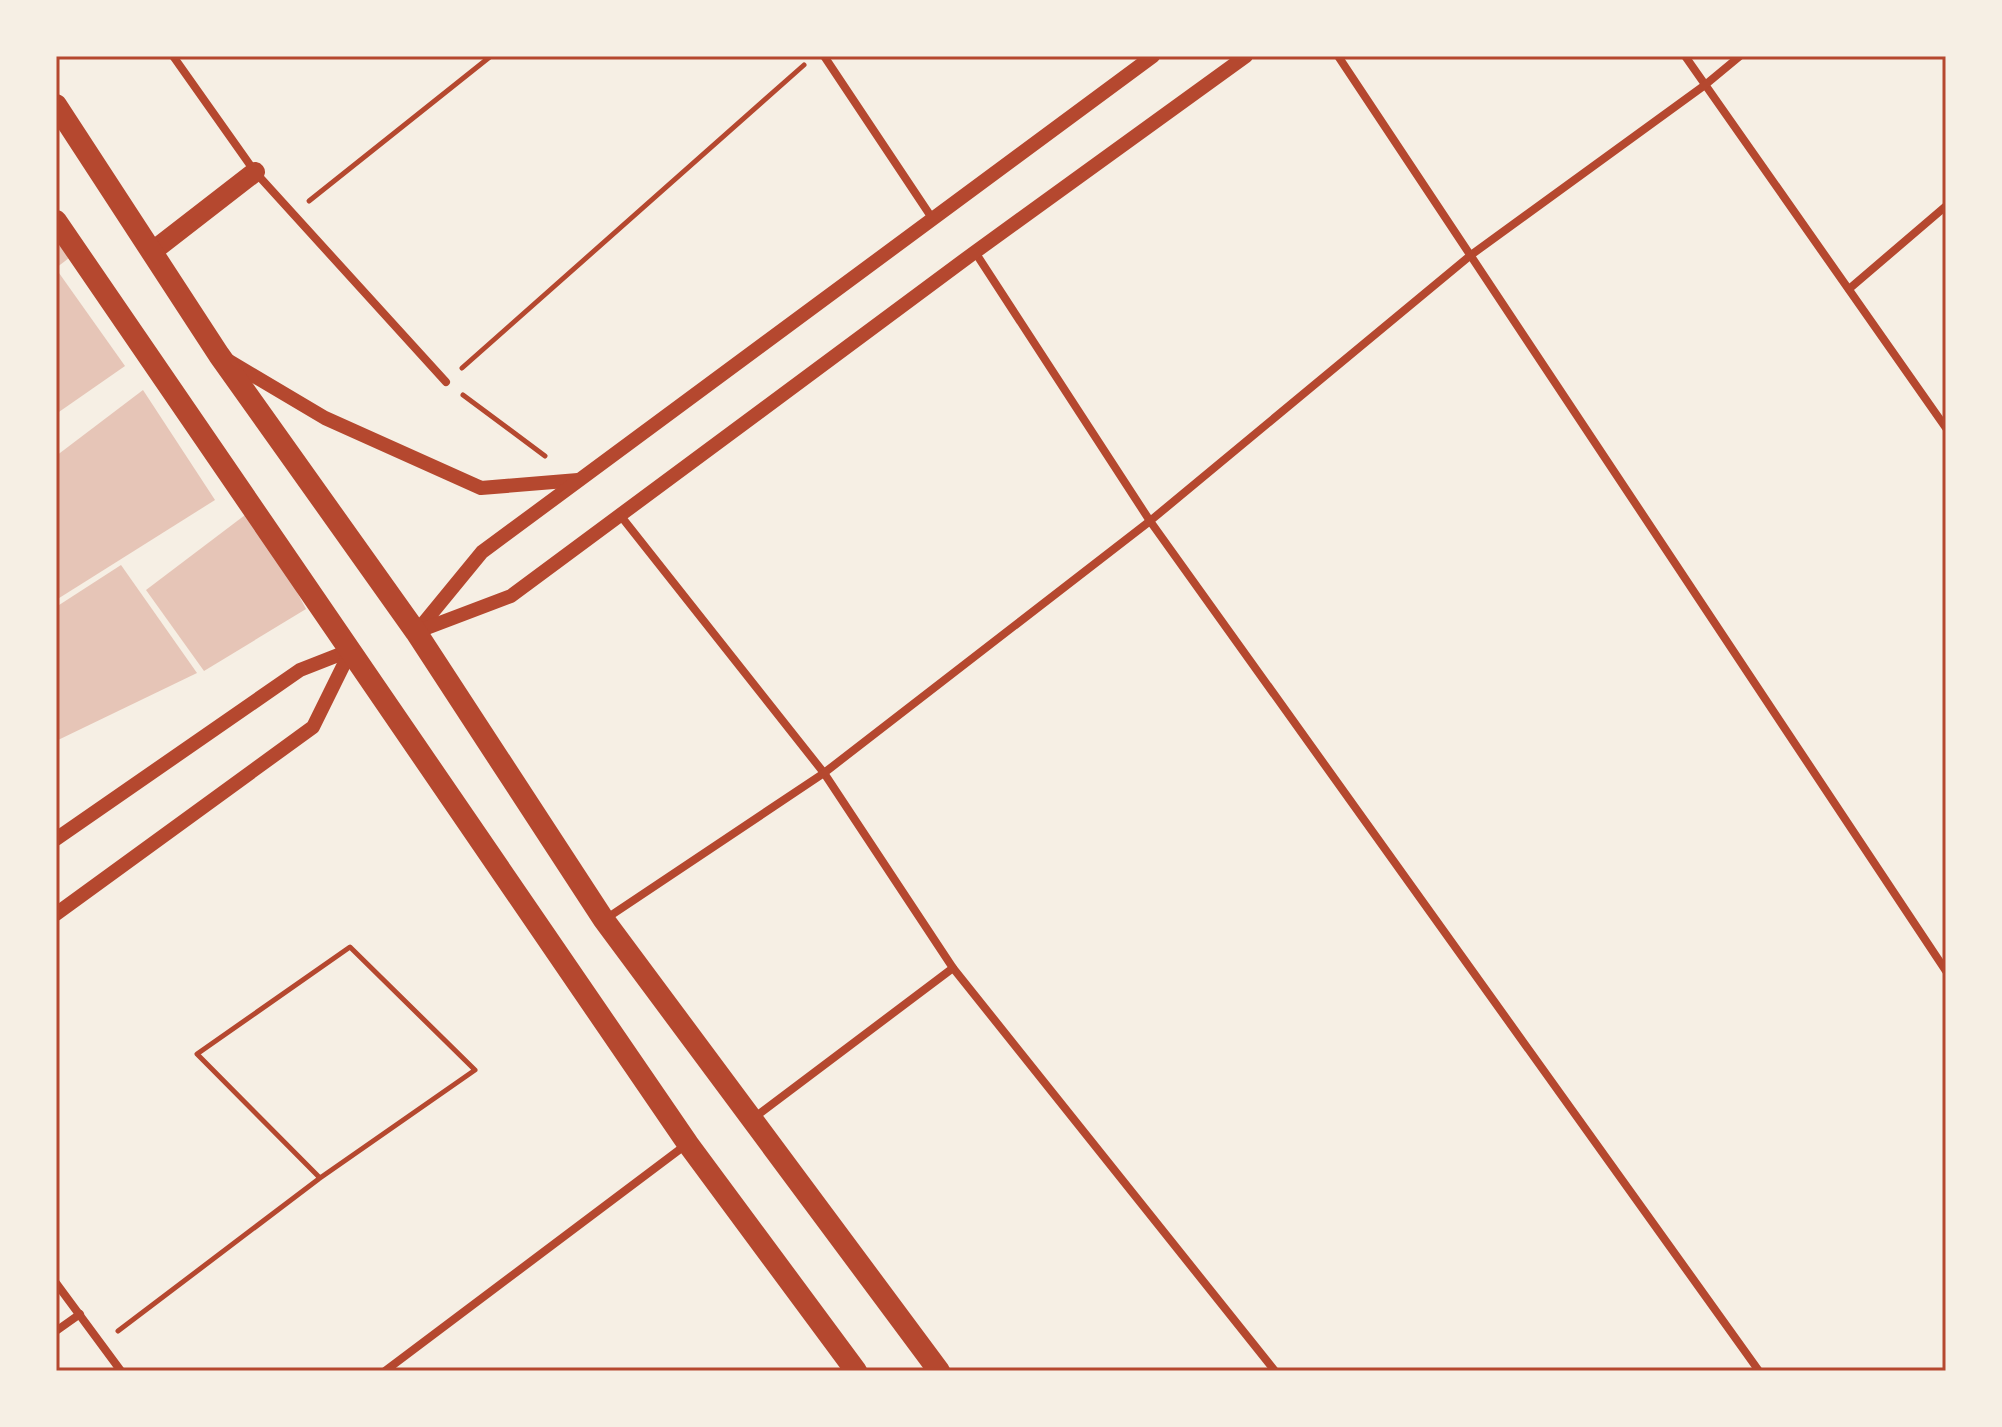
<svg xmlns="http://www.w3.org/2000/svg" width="2002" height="1427" viewBox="0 0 2002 1427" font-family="'Source Sans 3',sans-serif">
<rect width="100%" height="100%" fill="#f6efe4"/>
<!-- building -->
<g fill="#e6c5b7">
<polygon points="56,238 69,258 56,268"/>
<polygon points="59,273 125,366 56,414 56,276"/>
<polygon points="143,390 215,500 56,600 56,456"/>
<polygon points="253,509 306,609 204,671 146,590"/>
<polygon points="121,565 197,673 56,741 56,607"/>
</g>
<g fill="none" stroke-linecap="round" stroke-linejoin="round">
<!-- path -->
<g stroke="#b5482f" stroke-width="5">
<polyline points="309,201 491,56"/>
<polyline points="462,368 804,65"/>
<polyline points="463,395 545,456"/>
<polyline points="118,1331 320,1178 475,1070 350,947 197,1054 320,1178"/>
</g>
<!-- minor -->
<g stroke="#b5482f" stroke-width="8">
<polyline points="173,56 255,172 446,382"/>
<polyline points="824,56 932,218"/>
<polyline points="1338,56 1946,971"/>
<polyline points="1685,56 1946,428"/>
<polyline points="975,252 1150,521 1759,1371"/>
<polyline points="1849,289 1946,206"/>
<polyline points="620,515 824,773 953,968 1275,1371"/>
<polyline points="604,920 824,773 1150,521 1471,255 1705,85 1740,56"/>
<polyline points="755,1117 953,968"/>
<polyline points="56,1283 121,1371"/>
<polyline points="56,1331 80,1314"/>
<polyline points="385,1371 687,1144"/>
</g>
<!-- tertiary -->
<g stroke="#b5482f" stroke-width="14">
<polyline points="229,361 325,418 481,488 578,480"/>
<polyline points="418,630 482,552 1153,56"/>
<polyline points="416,632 511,596 975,252 1246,56"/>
<polyline points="56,839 300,670 351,650"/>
<polyline points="56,914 313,727 351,650"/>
</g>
<!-- primary -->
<polyline stroke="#b5482f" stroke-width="20" points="153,251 255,172"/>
<!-- trunk -->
<g stroke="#b5482f" stroke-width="22">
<polyline points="56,105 219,355 416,632 604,920 939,1371"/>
<polyline points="56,221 688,1144 856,1371"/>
</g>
</g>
<!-- border -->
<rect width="2002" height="1427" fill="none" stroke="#f6efe4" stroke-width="116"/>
<rect x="58" y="58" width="1886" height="1311" fill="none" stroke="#b5482f" stroke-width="3"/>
</svg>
